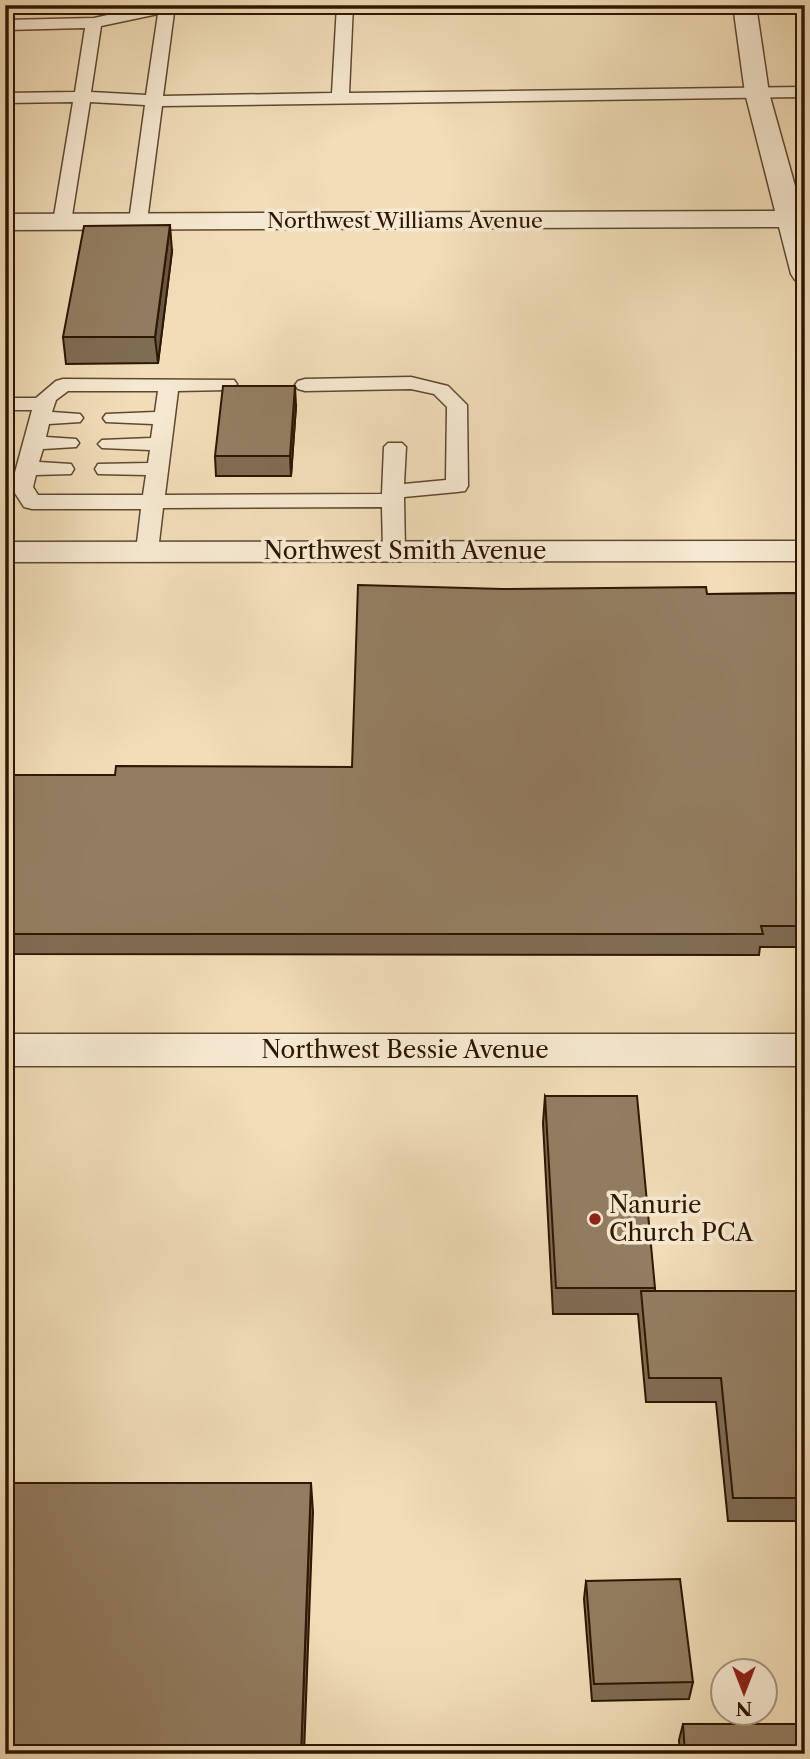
<svg xmlns="http://www.w3.org/2000/svg" width="810" height="1759" viewBox="0 0 810 1759" font-family="'Libre Caslon Text',serif">
<rect width="100%" height="100%" fill="#f1ddb8"/>
<filter id="stains"><feTurbulence type="fractalNoise" baseFrequency=".00286" numOctaves="4"/><feColorMatrix values="0 0 0 0 .2 0 0 0 0 .09 0 0 0 0 .02 0 0 0 .5 -.17"/></filter>
<radialGradient id="worn" r=".72"><stop offset=".6" stop-color="#630" stop-opacity="0"/><stop offset="1" stop-color="#630" stop-opacity=".3"/></radialGradient>
<g fill="none" stroke-linecap="round" stroke-linejoin="round">
<!-- service casing -->
<g stroke="#5f4830" stroke-width="3">
<g id="service">
<path d="M153 5H175L163 96 332 93 337 5H353L349 93 805 87V97L162 106 147 221 138 226 129 221 145 105 90 102 71 222 68 226H56L53 222 73 102 5 103V93L75 92 85 28 5 30V20L94 18ZM158 14 146 95 91 92 101 26Z"/>
<path d="M411 377 448 386 467 405 468 486 465 491 457 492 404 497 405 551 402 556H386L383 551 382 507 163 508 158 551 155 556H139L136 551 141 509H32L24 507 11 487 32 410H5V398H36L56 381 63 379 234 380 237 384 234 388 227 390 178 391 165 495 382 494 384 447 388 443H402L406 447 404 484 446 480 447 407 434 394 411 389 305 391 298 389 295 385 298 381 305 379ZM68 391H158L155 412 106 414 103 418 106 422 153 424 151 438 102 440 98 444 102 448 150 450 148 463 98 464 95 469 98 474 146 475 143 495H38L33 487 36 475 71 474 74 469 71 464 39 462 43 449 76 447 79 443 76 439 46 437 49 424 80 422 83 418 80 414 52 412 56 400Z"/>
</g>
</g>
<!-- minor casing -->
<g stroke="#5f4830" stroke-width="3">
<g id="minor">
<polygon points="733,5 756,5 769,93 802,211 805,211 805,282 795,280 791,274 779,227 5,230 5,214 775,211 745,93"/>
<polygon points="805,541 805,561 5,562 5,542"/>
<rect x="5" y="1034" width="800" height="32"/>
</g>
</g>
<!-- service -->
<use href="#service" fill="#f6e9d1" fill-rule="evenodd"/>
<!-- minor -->
<use href="#minor" fill="#f6e9d1" fill-rule="evenodd"/>
</g>
<!-- wall -->
<g fill="#7e6c53" stroke="#2e1602" stroke-width="2">
<polygon points="172,251 158,363 66,364 63,337"/>
<polygon points="296,406 291,476 216,476 215,456"/>
<polygon points="503,589 707,594 805,593 805,947 760,947 759,955 5,954 5,775 115,775 352,767"/>
<polygon points="545,1096 655,1288 655,1291 805,1291 805,1521 728,1521 716,1402 646,1402 638,1314 553,1314 543,1123"/>
<polygon points="586,1581 693,1682 689,1699 592,1701 584,1599"/>
<polygon points="683,1724 805,1754 680,1754 679,1740"/>
</g>
<!-- shaded-wall -->
<g fill="#675844" stroke="#2e1602" stroke-width="2">
<polygon points="170,225 172,251 158,363 155,337"/>
<polygon points="295,386 296,406 291,476 290,456"/>
<polygon points="311,1483 313,1512 304,1754 301,1754"/>
</g>
<!-- building -->
<g fill="#937d61" stroke="#2e1602" stroke-width="2">
<polygon points="170,225 155,337 63,337 84,226"/>
<polygon points="223,386 295,386 290,456 215,456"/>
<polygon points="358,585 503,589 706,587 707,594 805,593 805,926 761,926 763,934 5,934 5,775 115,775 116,766 352,767"/>
<polygon points="545,1096 637,1096 655,1288 556,1288"/>
<polygon points="641,1291 805,1291 805,1498 733,1498 721,1378 649,1378"/>
<polygon points="5,1483 311,1483 301,1754 5,1754"/>
<polygon points="680,1579 693,1682 594,1684 586,1581"/>
<polygon points="683,1724 805,1724 805,1754 685,1754"/>
</g>
<!-- markers -->
<circle fill="#8f2418" stroke="#f6e9d1" stroke-width="2.5" cx="595" cy="1219" r="7"/>
<g text-anchor="middle" stroke-width="7" stroke-linejoin="round" paint-order="stroke">
<!-- far-street labels -->
<g font-size="21" fill="#2e1602" stroke="#f6e9d1">
<text x="405" y="228">Northwest Williams Avenue</text>
</g>
<!-- street labels -->
<g font-size="24" fill="#2e1602" stroke="#f6e9d1">
<text x="405" y="559">Northwest Smith Avenue</text>
<text x="405" y="1058">Northwest Bessie Avenue</text>
</g>
<!-- poi labels -->
<g font-size="24" fill="#2e1602" stroke="#f6e9d1" text-anchor="start">
<text x="609" y="1213">Nanurie<tspan x="609" dy="28">Church PCA</tspan></text>
</g>
</g>
<!-- margin -->
<rect width="810" height="1759" fill="none" stroke="#f1ddb8" stroke-width="28"/>
<rect x="7" y="7" width="796" height="1745" fill="none" stroke="#2e1602" stroke-width="3.5"/>
<rect x="14" y="14" width="782" height="1731" fill="none" stroke="#2e1602" stroke-width="2"/>
<!-- north arrow -->
<g transform="translate(744 1692) rotate(180)"><circle r="33" fill="#f6e9d1" stroke="#a6957e" stroke-width="2"/>
<path d="M0-5L12 26L0 18L-12 26Z" fill="#8f2418"/>
<text y="-10" font-size="19" font-weight="bold" text-anchor="middle" fill="#2e1602">N</text>
</g>
<rect width="100%" height="100%" filter="url(#stains)"/>
<rect width="100%" height="100%" fill="url(#worn)"/>
</svg>
